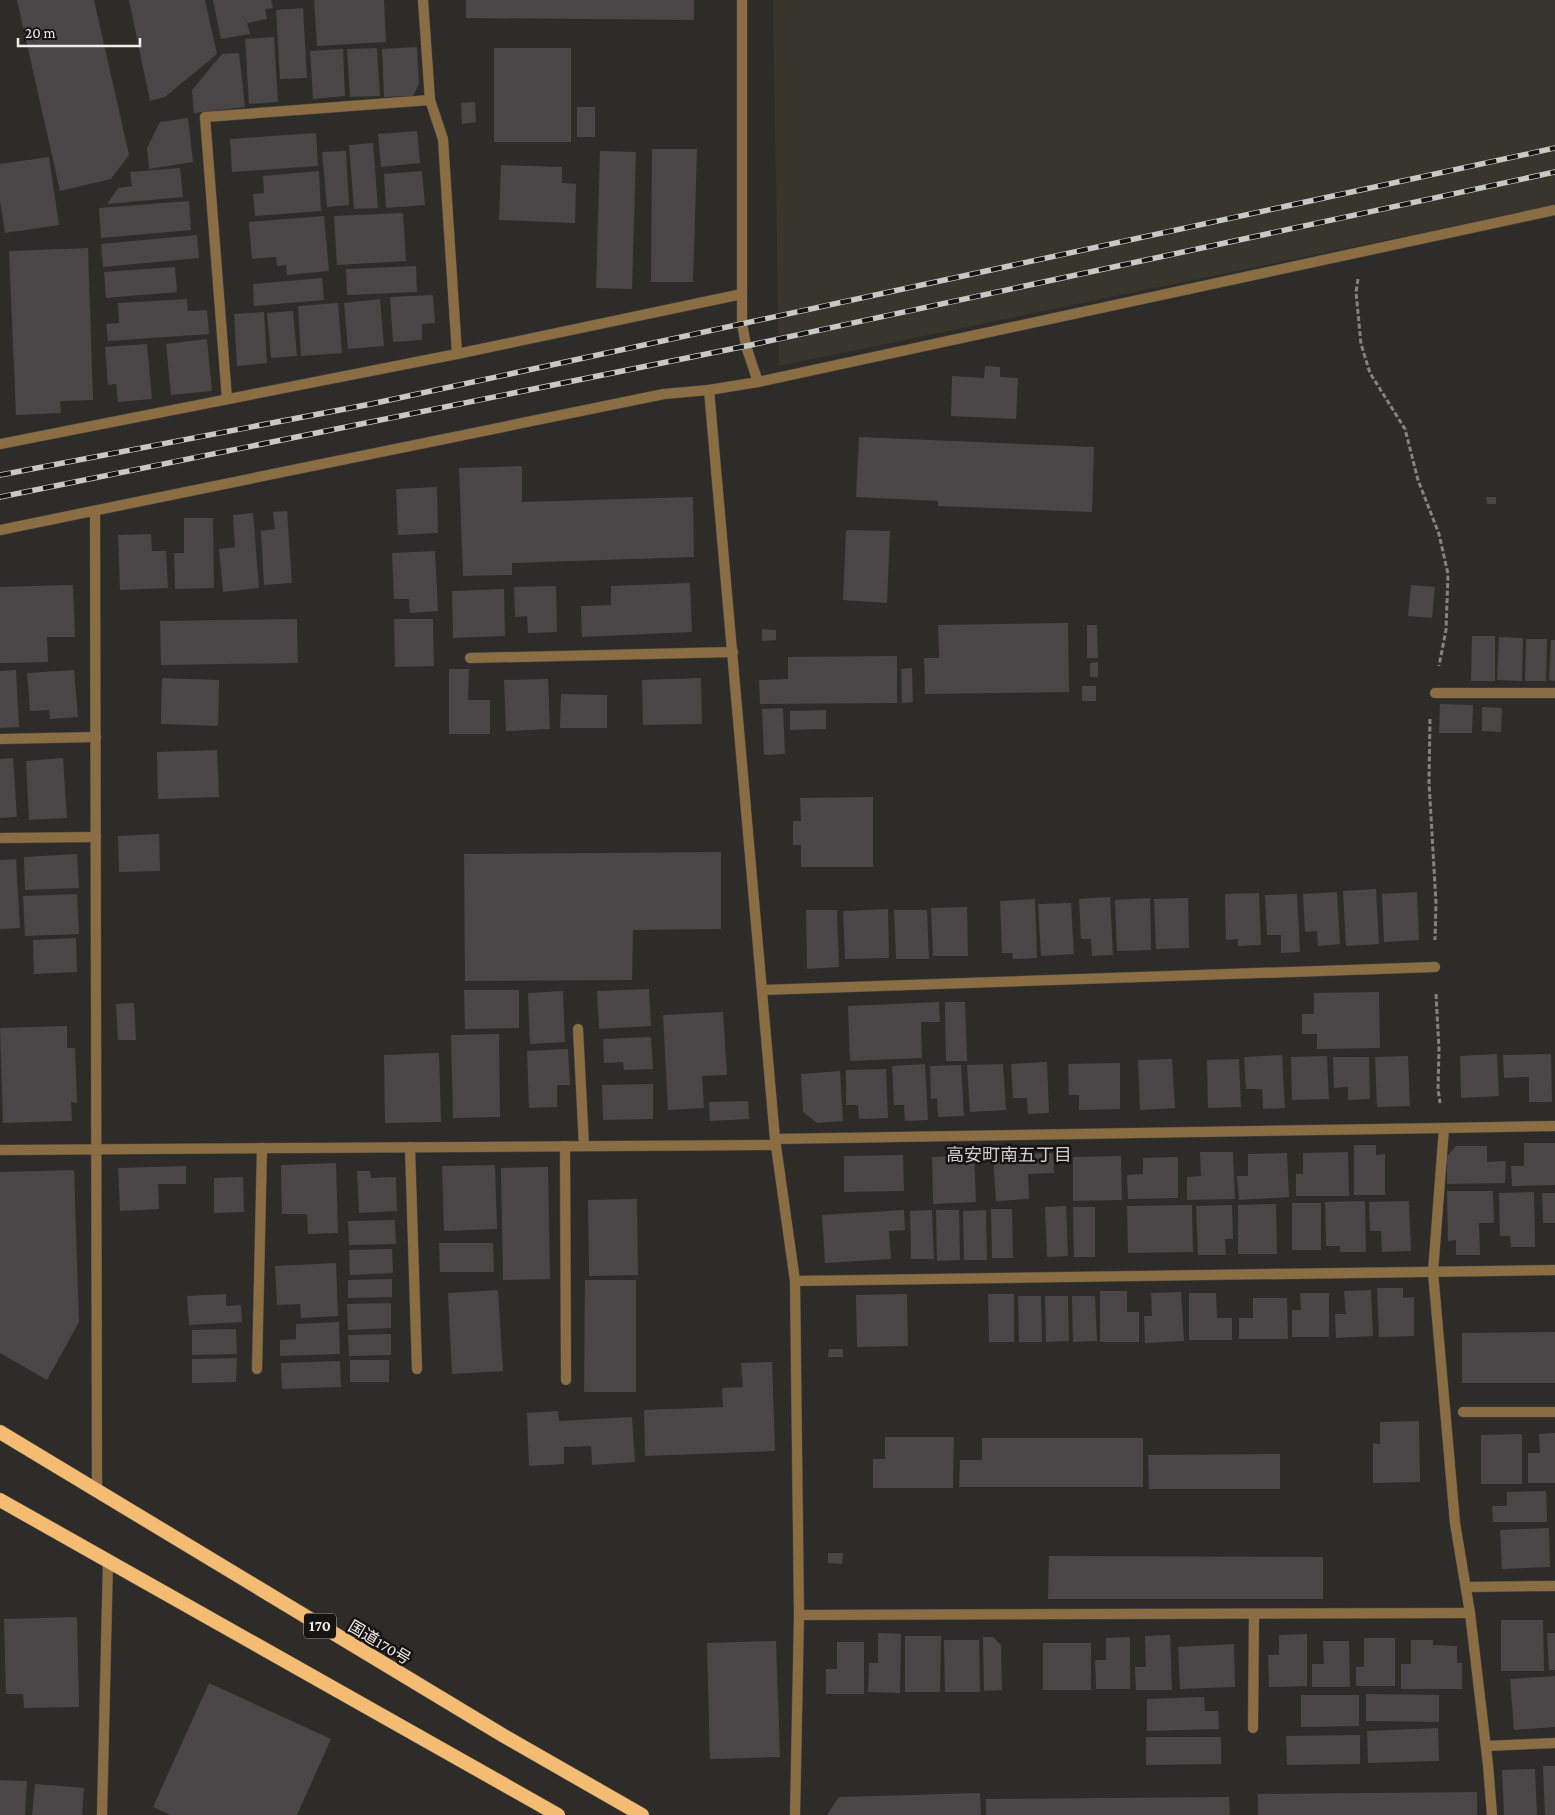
<svg xmlns="http://www.w3.org/2000/svg" width="1555" height="1815" viewBox="0 0 1555 1815" font-family="'Crimson Pro','Noto Sans JP',serif">
<rect width="100%" height="100%" fill="#2d2c28"/>
<!-- built -->
<polygon fill="#38352c" points="773,0 1555,0 1555,205 779,366"/>
<!-- building -->
<g fill="#4a4647">
<polygon points="17,0 94,0 129,155 111,179 60,191"/>
<polygon points="129,0 205,0 217,54 165,97 150,101"/>
<polygon points="213,0 271,0 273,8 265,9 267,19 247,23 250,34 221,39"/>
<polygon points="314,0 384,0 386,42 317,46"/>
<polygon points="466,0 694,0 694,20 466,18"/>
<polygon points="303,8 307,78 280,79 276,10"/>
<polygon points="274,37 278,102 249,104 245,39"/>
<polygon points="417,47 419,84 413,96 384,97 382,49"/>
<polygon points="377,48 380,96 350,97 347,49"/>
<rect x="494" y="48" width="77" height="94"/>
<polygon points="343,49 345,96 313,99 310,51"/>
<polygon points="239,53 245,107 194,113 192,90 222,54"/>
<polygon points="475,102 476,122 462,124 461,103"/>
<rect x="577" y="107" width="18" height="30"/>
<polygon points="188,118 193,162 149,169 147,148 160,122"/>
<polygon points="417,131 420,163 381,167 378,134"/>
<polygon points="316,133 318,166 232,172 230,139"/>
<polygon points="373,143 378,208 354,209 349,145"/>
<polygon points="652,149 697,149 693,282 651,282"/>
<polygon points="346,151 349,205 327,207 322,152"/>
<polygon points="600,151 636,152 632,289 596,288"/>
<polygon points="49,157 59,225 5,233 0,201 0,164"/>
<polygon points="501,165 562,167 562,183 576,184 575,223 499,220"/>
<polygon points="180,168 183,197 107,204 118,188 132,186 130,172"/>
<polygon points="319,171 321,211 255,216 253,194 264,193 263,176"/>
<polygon points="422,171 425,205 386,208 384,174"/>
<polygon points="189,201 191,230 101,238 99,208"/>
<polygon points="403,213 406,261 337,265 334,216"/>
<polygon points="324,216 329,271 287,275 286,265 277,266 276,257 252,259 249,222"/>
<polygon points="197,235 199,258 103,267 101,244"/>
<polygon points="88,248 93,400 60,401 61,413 16,415 9,251"/>
<polygon points="416,266 417,292 347,295 346,269"/>
<polygon points="175,267 177,292 106,298 104,272"/>
<polygon points="322,278 324,300 254,306 253,284"/>
<polygon points="433,295 435,323 422,324 422,340 393,342 390,297"/>
<polygon points="187,299 188,311 207,310 209,334 108,341 106,324 119,323 118,303"/>
<polygon points="380,299 384,346 348,349 344,303"/>
<polygon points="338,303 342,353 301,356 298,306"/>
<polygon points="293,311 297,356 271,358 267,313"/>
<polygon points="264,312 267,363 237,366 234,314"/>
<polygon points="207,339 212,391 171,395 166,344"/>
<polygon points="147,344 152,399 118,402 116,384 108,385 105,347"/>
<polygon points="985,366 1000,367 1000,377 1018,378 1016,419 951,416 952,376 984,378"/>
<polygon points="859,437 1094,447 1092,512 938,506 938,501 856,497"/>
<polygon points="522,466 522,502 693,497 694,557 512,563 512,575 463,576 459,468"/>
<polygon points="437,487 438,533 398,535 396,489"/>
<polygon points="1486,497 1496,497 1496,504 1487,504"/>
<polygon points="287,511 292,583 264,585 261,531 275,529 273,512"/>
<polygon points="253,513 259,588 223,592 219,549 235,547 233,515"/>
<polygon points="184,518 213,518 214,588 175,589 174,553 184,553"/>
<polygon points="846,530 890,531 887,603 843,600"/>
<polygon points="151,534 152,551 166,551 168,588 120,590 118,535"/>
<polygon points="435,551 438,611 410,613 409,599 394,599 392,553"/>
<polygon points="690,583 692,632 582,637 581,606 611,605 611,586"/>
<polygon points="73,585 75,637 47,637 48,662 0,663 0,587"/>
<polygon points="1411,585 1435,587 1432,618 1408,616"/>
<polygon points="556,586 557,632 528,633 527,616 515,617 514,587"/>
<polygon points="504,589 505,636 453,638 452,591"/>
<polygon points="297,619 298,663 161,665 160,621"/>
<polygon points="394,619 433,619 434,666 395,667"/>
<polygon points="1068,623 1069,692 925,694 924,658 939,658 938,625"/>
<polygon points="1087,625 1097,625 1098,658 1087,658"/>
<polygon points="762,629 776,630 776,640 762,641"/>
<polygon points="1472,636 1495,636 1495,681 1471,681"/>
<polygon points="1499,637 1523,638 1522,681 1497,680"/>
<polygon points="1526,639 1547,639 1546,681 1525,681"/>
<polygon points="1551,640 1555,640 1555,681 1549,680"/>
<polygon points="897,656 897,703 760,704 759,680 788,679 788,657"/>
<polygon points="1098,662 1098,677 1090,677 1090,663"/>
<polygon points="912,668 913,702 902,703 901,669"/>
<polygon points="449,669 469,669 468,700 490,700 490,734 449,734"/>
<polygon points="16,670 19,727 0,728 0,671"/>
<polygon points="74,670 78,717 50,719 49,710 30,711 27,673"/>
<polygon points="162,678 219,680 218,726 161,724"/>
<polygon points="701,678 702,724 643,725 642,680"/>
<polygon points="548,679 550,729 506,731 504,680"/>
<rect x="1082" y="686" width="14" height="15"/>
<polygon points="561,694 607,695 607,728 560,728"/>
<polygon points="1440,704 1473,705 1472,733 1439,733"/>
<polygon points="1482,707 1502,708 1501,732 1482,731"/>
<polygon points="783,708 785,754 764,755 762,709"/>
<polygon points="826,710 826,729 790,730 790,711"/>
<polygon points="217,750 219,797 158,799 157,752"/>
<polygon points="13,758 17,817 0,818 0,759"/>
<polygon points="63,758 67,818 29,820 26,761"/>
<polygon points="873,797 873,867 801,867 801,845 793,845 793,821 801,821 800,798"/>
<polygon points="159,834 160,871 119,872 118,836"/>
<polygon points="721,852 721,929 633,930 632,980 465,981 464,854"/>
<polygon points="77,854 79,888 25,890 24,857"/>
<polygon points="16,859 20,928 0,929 0,860"/>
<polygon points="1376,889 1379,944 1346,946 1343,891"/>
<polygon points="1337,892 1340,944 1318,946 1317,931 1305,932 1303,894"/>
<polygon points="1417,892 1419,940 1384,942 1382,894"/>
<polygon points="1259,893 1261,945 1238,946 1238,939 1226,940 1225,894"/>
<polygon points="77,894 79,934 25,936 23,896"/>
<polygon points="1297,894 1300,952 1281,953 1281,935 1267,935 1265,895"/>
<polygon points="1110,897 1113,955 1092,956 1091,939 1081,939 1079,899"/>
<polygon points="1150,898 1151,950 1117,951 1115,900"/>
<polygon points="1188,898 1189,948 1156,949 1154,899"/>
<polygon points="1035,899 1037,958 1013,959 1012,953 1002,953 1000,901"/>
<polygon points="1071,903 1074,954 1041,956 1038,904"/>
<polygon points="967,907 968,956 933,956 931,908"/>
<polygon points="888,909 889,958 845,959 843,911"/>
<polygon points="806,910 837,910 839,967 807,969"/>
<polygon points="894,910 927,910 929,959 896,959"/>
<polygon points="76,938 77,972 34,974 33,940"/>
<polygon points="649,989 651,1026 599,1029 597,991"/>
<polygon points="464,990 519,990 519,1028 465,1029"/>
<polygon points="563,991 565,1042 530,1044 528,993"/>
<polygon points="1379,992 1380,1048 1317,1049 1317,1034 1302,1034 1302,1014 1314,1014 1314,993"/>
<polygon points="939,1002 940,1022 921,1022 922,1058 850,1061 848,1006"/>
<polygon points="945,1002 965,1002 967,1061 946,1061"/>
<polygon points="134,1003 136,1040 118,1040 116,1004"/>
<polygon points="723,1012 727,1075 702,1076 704,1108 668,1110 663,1015"/>
<polygon points="67,1026 67,1048 75,1048 77,1103 71,1102 72,1121 3,1123 0,1028"/>
<polygon points="499,1034 500,1117 453,1118 451,1035"/>
<polygon points="651,1037 653,1069 624,1070 623,1062 604,1063 603,1039"/>
<polygon points="568,1049 570,1085 557,1085 557,1107 529,1108 527,1051"/>
<polygon points="439,1053 441,1122 385,1123 384,1055"/>
<polygon points="1497,1054 1499,1096 1461,1098 1460,1056"/>
<polygon points="1551,1054 1552,1102 1529,1102 1529,1077 1504,1078 1503,1055"/>
<polygon points="1282,1055 1285,1108 1263,1109 1262,1089 1246,1089 1244,1057"/>
<polygon points="1327,1056 1329,1099 1292,1100 1291,1057"/>
<polygon points="1408,1056 1410,1106 1377,1107 1375,1057"/>
<polygon points="1333,1057 1369,1057 1370,1099 1348,1100 1348,1087 1334,1088"/>
<polygon points="1172,1059 1175,1108 1140,1110 1138,1060"/>
<polygon points="1239,1059 1241,1107 1208,1108 1207,1060"/>
<polygon points="1047,1062 1049,1113 1028,1114 1027,1098 1013,1098 1011,1064"/>
<polygon points="1120,1063 1120,1109 1079,1110 1079,1095 1069,1095 1068,1064"/>
<polygon points="925,1064 928,1120 905,1121 904,1105 894,1105 892,1066"/>
<polygon points="1003,1064 1006,1110 970,1112 967,1065"/>
<polygon points="961,1065 964,1116 938,1117 937,1098 931,1099 930,1066"/>
<polygon points="886,1069 888,1118 859,1119 858,1105 846,1105 846,1070"/>
<polygon points="840,1071 843,1121 817,1123 803,1112 801,1074"/>
<polygon points="653,1084 653,1119 603,1120 602,1085"/>
<polygon points="748,1101 749,1119 710,1121 709,1102"/>
<polygon points="1524,1143 1555,1143 1555,1185 1512,1186 1511,1166 1524,1166"/>
<polygon points="1354,1145 1376,1145 1376,1155 1385,1154 1385,1195 1354,1195"/>
<polygon points="1456,1146 1487,1146 1487,1162 1506,1161 1505,1183 1447,1184 1447,1156"/>
<polygon points="1200,1152 1233,1152 1235,1199 1187,1200 1187,1177 1201,1176"/>
<polygon points="1348,1152 1349,1196 1296,1196 1296,1174 1303,1174 1303,1153"/>
<polygon points="1053,1153 1054,1173 1028,1174 1029,1199 996,1201 993,1156"/>
<polygon points="1287,1153 1289,1197 1239,1200 1237,1176 1248,1176 1248,1154"/>
<polygon points="903,1155 904,1191 844,1192 844,1156"/>
<polygon points="974,1155 976,1202 933,1204 932,1157"/>
<polygon points="1121,1156 1122,1200 1073,1201 1073,1157"/>
<polygon points="1178,1157 1178,1198 1128,1199 1127,1175 1143,1174 1143,1158"/>
<polygon points="336,1163 338,1233 308,1234 307,1214 282,1214 281,1165"/>
<polygon points="495,1165 497,1229 444,1231 442,1166"/>
<polygon points="186,1166 186,1184 158,1184 159,1209 120,1211 118,1168"/>
<polygon points="548,1167 550,1279 503,1280 501,1168"/>
<polygon points="74,1170 79,1322 47,1380 0,1353 0,1172"/>
<polygon points="357,1171 370,1171 371,1178 396,1177 397,1211 359,1213"/>
<polygon points="243,1177 244,1212 214,1213 214,1178"/>
<polygon points="1447,1191 1493,1191 1494,1223 1479,1223 1480,1255 1456,1255 1456,1240 1448,1241"/>
<polygon points="1534,1192 1535,1247 1511,1247 1510,1236 1500,1236 1499,1193"/>
<polygon points="1542,1193 1555,1193 1555,1223 1543,1223"/>
<polygon points="637,1199 638,1275 589,1276 588,1200"/>
<polygon points="1365,1201 1366,1252 1340,1252 1340,1246 1326,1246 1325,1202"/>
<polygon points="1409,1201 1411,1251 1382,1252 1381,1231 1370,1231 1369,1202"/>
<rect x="1292" y="1203" width="29" height="47"/>
<polygon points="1276,1204 1277,1254 1238,1254 1238,1205"/>
<polygon points="1192,1205 1193,1252 1128,1253 1127,1206"/>
<polygon points="1232,1205 1233,1239 1225,1239 1226,1255 1198,1255 1196,1206"/>
<polygon points="1066,1206 1068,1256 1047,1257 1045,1207"/>
<polygon points="1073,1207 1095,1207 1095,1257 1074,1257"/>
<polygon points="991,1209 1012,1209 1013,1258 992,1258"/>
<polygon points="904,1210 905,1230 889,1231 891,1259 825,1263 822,1215"/>
<polygon points="932,1210 934,1259 911,1259 910,1211"/>
<polygon points="936,1210 959,1210 960,1260 937,1261"/>
<polygon points="986,1210 987,1260 964,1260 963,1211"/>
<polygon points="395,1220 396,1244 349,1245 348,1221"/>
<polygon points="439,1243 493,1243 494,1272 440,1272"/>
<polygon points="392,1249 393,1273 350,1275 349,1250"/>
<polygon points="336,1263 338,1316 301,1318 300,1304 277,1305 275,1266"/>
<polygon points="392,1279 392,1297 348,1298 348,1280"/>
<polygon points="585,1280 636,1280 636,1392 584,1392"/>
<polygon points="1377,1288 1403,1288 1403,1298 1414,1297 1414,1336 1379,1337"/>
<polygon points="498,1290 503,1371 452,1374 448,1293"/>
<polygon points="1371,1290 1373,1336 1336,1338 1335,1314 1346,1314 1344,1291"/>
<polygon points="1100,1291 1127,1291 1127,1312 1139,1312 1139,1342 1100,1342"/>
<polygon points="1181,1292 1184,1341 1145,1343 1144,1316 1152,1316 1151,1293"/>
<polygon points="1189,1293 1216,1293 1217,1318 1232,1318 1232,1340 1189,1340"/>
<polygon points="1300,1293 1329,1293 1329,1337 1292,1337 1292,1310 1301,1310"/>
<polygon points="226,1294 226,1306 241,1305 242,1322 189,1325 187,1296"/>
<polygon points="907,1294 908,1346 857,1347 856,1295"/>
<polygon points="988,1294 1014,1294 1014,1342 989,1342"/>
<polygon points="1018,1296 1041,1296 1042,1342 1019,1342"/>
<polygon points="1045,1296 1068,1296 1069,1341 1046,1342"/>
<polygon points="1072,1296 1095,1296 1097,1341 1073,1342"/>
<polygon points="1253,1298 1287,1298 1288,1339 1239,1339 1239,1318 1253,1318"/>
<polygon points="391,1303 391,1328 348,1330 347,1304"/>
<polygon points="339,1322 340,1354 280,1356 280,1340 296,1339 296,1324"/>
<polygon points="236,1329 237,1354 192,1355 192,1330"/>
<polygon points="1555,1332 1555,1383 1462,1383 1462,1333"/>
<polygon points="391,1334 391,1355 349,1356 348,1335"/>
<polygon points="829,1349 843,1349 843,1357 828,1357"/>
<polygon points="237,1358 236,1382 192,1383 192,1359"/>
<rect x="350" y="1360" width="39" height="22"/>
<polygon points="340,1361 341,1387 282,1389 281,1363"/>
<polygon points="772,1362 775,1451 645,1456 644,1410 723,1407 722,1388 743,1387 741,1363"/>
<polygon points="558,1411 559,1421 632,1417 635,1462 592,1465 591,1446 564,1447 564,1464 529,1466 527,1413"/>
<polygon points="1419,1421 1420,1482 1373,1483 1373,1443 1380,1444 1380,1422"/>
<polygon points="1555,1433 1555,1483 1528,1483 1528,1453 1540,1453 1539,1434"/>
<polygon points="1522,1434 1522,1484 1481,1484 1481,1435"/>
<polygon points="885,1437 954,1437 953,1488 873,1488 873,1459 885,1459"/>
<polygon points="982,1438 1143,1438 1143,1487 959,1487 960,1460 982,1460"/>
<polygon points="1280,1454 1280,1489 1149,1489 1148,1455"/>
<polygon points="1546,1491 1547,1522 1493,1522 1492,1506 1507,1506 1507,1492"/>
<polygon points="1549,1528 1550,1567 1502,1569 1500,1530"/>
<polygon points="828,1553 843,1553 842,1564 828,1563"/>
<polygon points="1049,1556 1323,1557 1323,1599 1048,1599"/>
<polygon points="77,1617 79,1707 24,1708 23,1694 6,1694 4,1619"/>
<polygon points="1501,1620 1543,1620 1544,1671 1501,1671"/>
<polygon points="878,1633 901,1634 900,1693 868,1692 869,1663 878,1663"/>
<polygon points="1547,1633 1555,1633 1555,1670 1549,1670"/>
<polygon points="1307,1634 1307,1686 1269,1687 1268,1655 1279,1655 1279,1635"/>
<polygon points="1170,1635 1172,1690 1136,1690 1135,1667 1146,1667 1145,1636"/>
<polygon points="905,1636 941,1636 940,1692 905,1692"/>
<polygon points="983,1637 993,1637 1001,1645 1002,1690 984,1691"/>
<polygon points="1130,1637 1130,1689 1096,1689 1095,1660 1106,1660 1106,1638"/>
<polygon points="1364,1638 1395,1638 1395,1686 1356,1686 1356,1667 1364,1667"/>
<polygon points="944,1640 979,1640 980,1692 945,1692"/>
<polygon points="1411,1640 1433,1640 1433,1645 1457,1646 1457,1663 1462,1663 1462,1689 1401,1689 1401,1664 1411,1664"/>
<polygon points="776,1641 780,1757 710,1759 707,1643"/>
<polygon points="1323,1641 1349,1641 1350,1687 1312,1687 1312,1664 1324,1664"/>
<polygon points="837,1642 864,1642 864,1694 826,1694 826,1669 837,1669"/>
<rect x="1043" y="1643" width="48" height="47"/>
<polygon points="1234,1644 1235,1687 1180,1689 1178,1647"/>
<polygon points="1555,1676 1555,1727 1514,1730 1510,1679"/>
<polygon points="209,1683 331,1739 297,1815 170,1815 153,1807"/>
<polygon points="1366,1694 1439,1695 1439,1722 1366,1721"/>
<polygon points="1301,1695 1359,1695 1359,1726 1301,1727"/>
<polygon points="1204,1697 1205,1711 1218,1711 1219,1729 1147,1731 1147,1699"/>
<polygon points="1438,1728 1439,1761 1368,1763 1367,1731"/>
<polygon points="1360,1735 1360,1764 1287,1765 1286,1736"/>
<polygon points="1146,1737 1221,1737 1221,1764 1146,1765"/>
<polygon points="1543,1766 1555,1766 1555,1815 1545,1815"/>
<polygon points="1535,1769 1537,1815 1504,1815 1502,1770"/>
<polygon points="0,1780 27,1781 25,1815 0,1815"/>
<polygon points="35,1784 84,1788 82,1815 32,1815"/>
<polygon points="1477,1792 1477,1815 1258,1815 1258,1794"/>
<polygon points="980,1793 981,1815 827,1815 839,1797"/>
<polygon points="1229,1797 1230,1815 986,1815 986,1799"/>
</g>
<g fill="none" stroke-linecap="round" stroke-linejoin="round">
<!-- service casing -->
<g stroke="#484743" stroke-width="11">
<g id="service">
<polyline points="1435,693 1555,693"/>
<polyline points="0,739 96,737"/>
<polyline points="578,1029 584,1146"/>
<polyline points="775,1139 1444,1128"/>
<polyline points="1466,1587 1555,1586"/>
<polyline points="1253,1728 1254,1614"/>
<polyline points="1486,1746 1555,1743"/>
</g>
</g>
<!-- minor casing -->
<g stroke="#484743" stroke-width="11">
<g id="minor">
<polyline points="423,0 430,100 443,139 457,354"/>
<polyline points="742,0 742,323 746,346 758,382 709,390 775,1139 795,1281 799,1615 795,1815"/>
<polyline points="758,382 1555,210"/>
<polyline points="227,399 205,117 430,100"/>
<polyline points="0,444 457,354 742,294"/>
<polyline points="95,511 97,1491"/>
<polyline points="0,530 664,394 709,390"/>
<polyline points="470,658 733,652"/>
<polyline points="0,838 96,837"/>
<polyline points="762,990 1435,967"/>
<polyline points="565,1146 566,1380"/>
<polyline points="410,1147 417,1369"/>
<polyline points="0,1150 776,1145"/>
<polyline points="795,1281 1555,1270"/>
<polyline points="257,1369 262,1148"/>
<polyline points="1463,1412 1555,1412"/>
<polyline points="799,1615 1470,1613"/>
<polyline points="102,1815 108,1561"/>
<polyline points="1492,1815 1488,1765 1470,1613 1455,1523 1433,1272 1444,1128 1555,1126"/>
</g>
</g>
<!-- trunk casing -->
<g stroke="#484743" stroke-width="15">
<g id="trunk">
<polyline points="0,1432 504,1736 642,1815"/>
<polyline points="0,1500 558,1815"/>
</g>
</g>
<!-- path -->
<g stroke="#848380" stroke-width="3" stroke-dasharray="5 2.5" stroke-linecap="butt">
<polyline points="1358,279 1356,292 1361,344 1370,373 1405,429 1418,480 1439,534 1448,574 1446,630 1439,666"/>
<polyline points="1430,719 1429,782 1436,903 1435,940"/>
<polyline points="1436,994 1439,1049 1438,1089 1440,1103"/>
</g>
<!-- service -->
<use href="#service" stroke="#8b6d44" stroke-width="10"/>
<!-- minor -->
<use href="#minor" stroke="#8b6d44" stroke-width="10"/>
<!-- trunk -->
<use href="#trunk" stroke="#f4bc72" stroke-width="14"/>
<!-- rail casing -->
<g stroke="#c8c8c5" stroke-width="5.5">
<g id="rail">
<polyline points="0,475 371,404 1555,148"/>
<polyline points="0,497 746,346 1555,172"/>
</g>
</g>
<!-- rail -->
<use href="#rail" stroke="#151413" stroke-width="4" stroke-dasharray="11" stroke-linecap="butt"/>
</g>
<g text-anchor="middle" stroke-width="5" stroke-linejoin="round" paint-order="stroke">
<!-- shield labels -->
<rect fill="#151413" stroke="#adadaa" stroke-width="1" x="304" y="1613.5" width="32" height="25" rx="4"/>
<g font-size="15" font-weight="bold" fill="#eeeeeb">
<text x="320" y="1631">170</text>
</g>
<!-- street labels -->
<g font-size="16" fill="#eeeeeb" stroke="#151413">
<text transform="translate(380 1642) rotate(31)" y="6">国道170号</text>
</g>
<!-- neighbourhood labels -->
<g font-size="18" fill="#d0ceca" stroke="#151413">
<text x="1009" y="1161">高安町南五丁目</text>
</g>
</g>
<!-- scale -->
<path d="M18 38v8h122v-8" fill="none" stroke="#eeeeeb" stroke-width="2.5"/>
<text x="25" y="38" font-size="15" fill="#eeeeeb" stroke="#151413" stroke-width="4" paint-order="stroke">20 m</text>
</svg>
